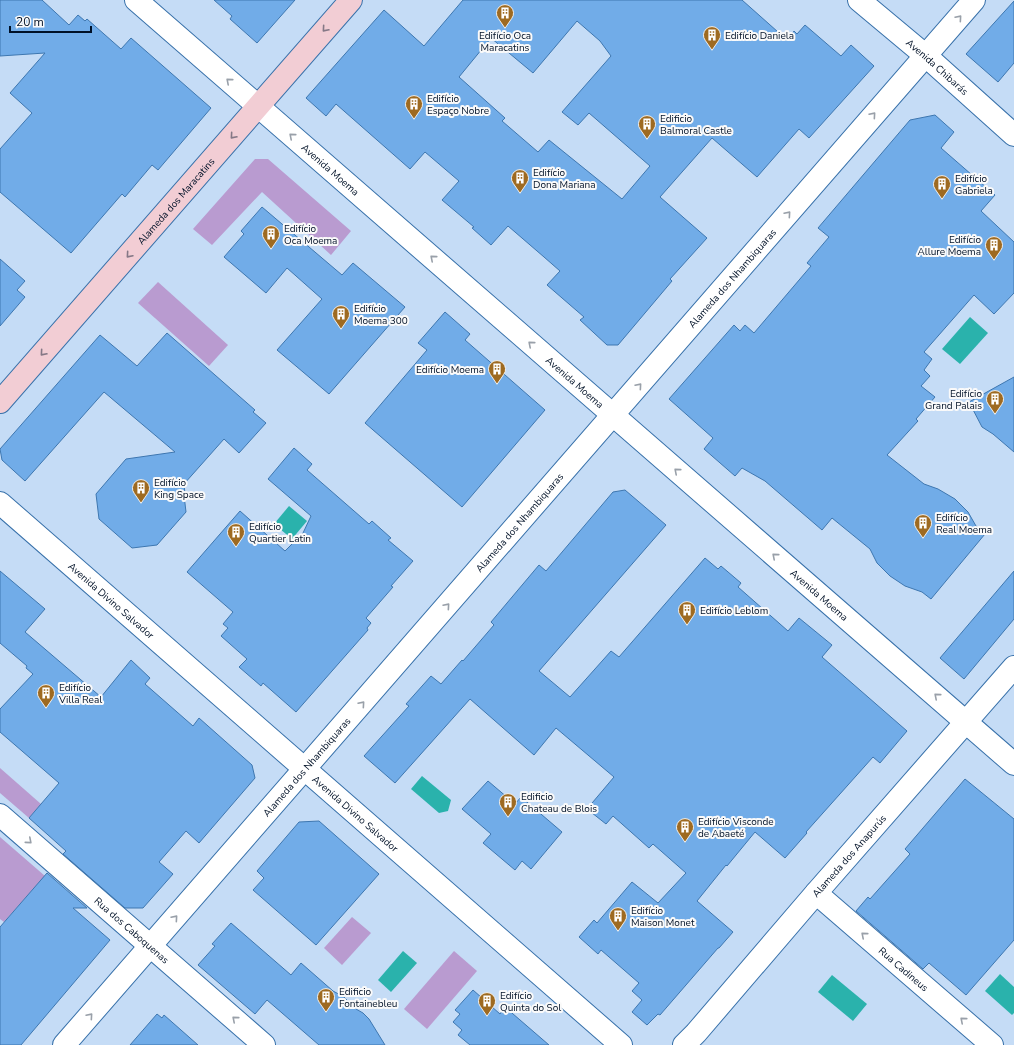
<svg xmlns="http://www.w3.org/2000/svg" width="1014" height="1045" viewBox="0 0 1014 1045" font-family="'Nunito Sans',sans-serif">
<rect width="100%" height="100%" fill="#c5dcf6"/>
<!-- green -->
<g fill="#b99bd0">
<polygon points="255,159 268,159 351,231 331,255 262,192 212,245 193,229"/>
<polygon points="158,282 228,345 209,366 138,303"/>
<polygon points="0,768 41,804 29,818 0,793"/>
<polygon points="0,837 45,876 4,922 0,919"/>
<polygon points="352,917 371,933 342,965 324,948"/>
<polygon points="454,951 477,971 427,1029 404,1009"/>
</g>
<!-- water -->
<g fill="#2ab2ac">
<polygon points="970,317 988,333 960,364 942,349"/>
<polygon points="289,506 307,521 292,539 274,524"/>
<polygon points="422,776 451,800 448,811 439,813 411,789"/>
<polygon points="403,951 417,963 391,992 378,980"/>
<polygon points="1000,974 1014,987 1014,1013 1012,1015 985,991"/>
<polygon points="832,975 867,1004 853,1021 818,992"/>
</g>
<!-- building -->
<g fill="#71ace8" stroke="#3e77b0" fill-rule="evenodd">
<polygon points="0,0 42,0 69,25 78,15 85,21 87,19 121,49 131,38 211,108 158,170 152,165 125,197 122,194 71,253 0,192 0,149 32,113 10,93 45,53 0,56"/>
<polygon points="214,0 295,0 257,43 230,19 232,16"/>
<path d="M463 0H742L787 40 794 31 797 34 805 25 841 56 851 45 874 66 809 138 799 129 757 177 712 138 660 197 707 238 670 279 672 281 618 345H607L580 320 584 317 547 285 560 271 544 257 508 226 491 245 472 228 474 227 442 200 459 181 425 152 410 169 336 104 326 116 306 98 384 10 424 46ZM577 21 600 41 611 56 562 112 578 125 589 113 650 166 622 199 549 140 538 152 502 121 505 118 459 77 491 38 533 73Z"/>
<polygon points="1014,1 1014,63 998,82 966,54"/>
<polygon points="935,115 954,132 941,148 995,195 981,211 1014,242 1014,293 994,314 974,295 924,352 932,359 924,370 930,376 921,386 935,397 916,419 918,421 887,455 924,484 938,489 955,499 968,512 976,526 985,534 931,599 922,592 905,586 890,576 877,563 870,549 832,518 822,530 765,481 742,468 735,476 704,449 713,438 669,399 734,325 740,331 745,325 754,333 811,266 807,263 829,237 818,228 910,120"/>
<polygon points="262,207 342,275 353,263 405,307 329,394 277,350 322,299 287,268 266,293 224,257 244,234 241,231"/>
<polygon points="0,259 25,281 17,290 25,297 0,326"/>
<polygon points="445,312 470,334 465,340 545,410 462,507 365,423 427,350 418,343"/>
<polygon points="167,333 255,410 253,412 266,423 239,453 224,439 184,484 185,494 184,495 186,512 157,545 132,548 99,519 96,494 126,459 175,452 104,392 25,481 2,460 0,449 100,335 137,366"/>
<polygon points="1014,377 1014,452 993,434 982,427 969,402"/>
<polygon points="294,448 312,464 307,470 369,524 372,521 391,538 388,540 413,561 391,586 393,587 366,618 371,623 367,628 368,630 296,712 263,683 261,686 239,667 247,659 221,636 228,628 223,624 233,612 187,572 240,511 285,551 303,533 311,516 268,479"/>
<polygon points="625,490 666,525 539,671 570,697 611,651 619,657 705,558 718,569 721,566 741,583 738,587 788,631 799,618 832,645 822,657 907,731 880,763 873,757 806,832 807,833 785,858 755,832 727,866 726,865 697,901 733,932 719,948 718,948 660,1015 658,1014 647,1025 632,1012 642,1000 632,991 639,983 601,950 598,954 579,937 594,920 597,923 632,882 658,903 686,873 653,844 649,848 613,816 606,824 587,809 614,777 556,728 534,755 470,699 395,783 364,756 409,706 406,704 431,676 441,684 462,660 463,661 494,625 491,622 539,565 546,571 613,492"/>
<polygon points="0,571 45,609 25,632 101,697 131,660 150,678 145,684 193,726 199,718 252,765 255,778 199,843 186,831 159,862 173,874 143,908 125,908 63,854 66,851 29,818 59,783 0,732 0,709 33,674 26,668 27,666 0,643"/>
<polygon points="1014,571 1014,619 964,679 940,658"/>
<polygon points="965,779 1014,819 1014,940 966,995 929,963 923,969 856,911 868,897 870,899 910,854 905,849"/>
<polygon points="488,781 515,804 521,797 562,832 531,869 522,861 515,870 483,843 491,834 462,809"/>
<polygon points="319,821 379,874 316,945 253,890 264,878 257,871 299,822"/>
<polygon points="47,873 87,908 73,908 110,940 21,1045 0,1045 0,927"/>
<polygon points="231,923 291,975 301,963 333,991 344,997 356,1009 363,1013 369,1019 385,1045 319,1045 267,1000 255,1014 198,965 215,946 212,944"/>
<polygon points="473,990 500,1014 505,1007 549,1045 470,1045 458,1035 462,1030 453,1022 460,1014 455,1010"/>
<polygon points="157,1014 162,1018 164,1015 198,1045 130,1045"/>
</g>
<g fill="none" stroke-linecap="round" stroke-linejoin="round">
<!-- minor casing -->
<g stroke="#3871aa" stroke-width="24">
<g id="minor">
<path id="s1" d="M136 0 1014 764"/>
<path id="s2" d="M859 0 926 56 1014 135"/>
<path id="s3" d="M0 503 621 1045"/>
<path id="s4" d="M0 815 264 1045"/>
<path id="s5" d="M816 893 992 1045"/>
<path id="s6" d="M684 1045 696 1033 816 893 1014 667"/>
</g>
</g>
<!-- tertiary casing -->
<g stroke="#3871aa" stroke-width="24">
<g id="tertiary">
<path id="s7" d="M64 1045 974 0"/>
</g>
</g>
<!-- secondary casing -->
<g stroke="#3871aa" stroke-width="24">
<g id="secondary">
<path id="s8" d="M0 402 351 0"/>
</g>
</g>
<!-- minor -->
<use href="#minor" stroke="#fff" stroke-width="22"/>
<!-- tertiary -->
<use href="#tertiary" stroke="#fff" stroke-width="22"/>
<!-- secondary -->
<use href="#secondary" stroke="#f2cdd4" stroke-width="22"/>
</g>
<!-- one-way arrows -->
<defs><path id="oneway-chevron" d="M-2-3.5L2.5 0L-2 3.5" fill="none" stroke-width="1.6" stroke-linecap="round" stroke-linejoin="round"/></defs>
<g stroke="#99a0a9">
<use href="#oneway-chevron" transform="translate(959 18) rotate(-49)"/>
<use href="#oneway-chevron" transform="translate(229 81) rotate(-139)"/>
<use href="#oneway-chevron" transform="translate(873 115) rotate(-49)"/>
<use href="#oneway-chevron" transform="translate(292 136) rotate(-139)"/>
<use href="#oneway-chevron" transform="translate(788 214) rotate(-49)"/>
<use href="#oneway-chevron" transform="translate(433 258) rotate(-139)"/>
<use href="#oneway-chevron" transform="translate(531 344) rotate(-139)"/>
<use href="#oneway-chevron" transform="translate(639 386) rotate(-49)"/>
<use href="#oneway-chevron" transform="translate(677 471) rotate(-139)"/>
<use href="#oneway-chevron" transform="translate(775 556) rotate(-139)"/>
<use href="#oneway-chevron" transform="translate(447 606) rotate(-49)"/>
<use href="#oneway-chevron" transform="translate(937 696) rotate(-139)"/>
<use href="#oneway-chevron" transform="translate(362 704) rotate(-49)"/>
<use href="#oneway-chevron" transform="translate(29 841) rotate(41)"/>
<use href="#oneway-chevron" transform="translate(175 918) rotate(-49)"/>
<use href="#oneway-chevron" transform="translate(864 935) rotate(-139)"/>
<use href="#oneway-chevron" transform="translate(90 1016) rotate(-49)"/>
<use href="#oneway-chevron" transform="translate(235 1019) rotate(-139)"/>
<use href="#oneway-chevron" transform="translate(963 1020) rotate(-139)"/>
</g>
<g stroke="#857886">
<use href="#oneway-chevron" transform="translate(325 29) rotate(131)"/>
<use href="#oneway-chevron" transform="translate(233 136) rotate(131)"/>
<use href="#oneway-chevron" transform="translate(129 255) rotate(131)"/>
<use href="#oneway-chevron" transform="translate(43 353) rotate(131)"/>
</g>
<!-- icons -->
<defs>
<g id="building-pin" transform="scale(0.9)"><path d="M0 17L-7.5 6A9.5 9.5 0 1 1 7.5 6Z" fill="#9e6a21" stroke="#fafafa"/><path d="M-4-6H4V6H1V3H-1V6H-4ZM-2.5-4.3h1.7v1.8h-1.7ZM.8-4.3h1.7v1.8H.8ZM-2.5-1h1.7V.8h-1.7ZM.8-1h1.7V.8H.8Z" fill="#fff"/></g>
</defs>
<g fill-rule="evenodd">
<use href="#building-pin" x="505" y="13"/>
<use href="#building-pin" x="712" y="35"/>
<use href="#building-pin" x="414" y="104"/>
<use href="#building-pin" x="647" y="124"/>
<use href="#building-pin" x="520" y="178"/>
<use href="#building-pin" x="942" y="184"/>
<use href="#building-pin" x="271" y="234"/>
<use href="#building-pin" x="994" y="245"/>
<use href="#building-pin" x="341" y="314"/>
<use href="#building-pin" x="497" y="369"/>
<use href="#building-pin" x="995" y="399"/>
<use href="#building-pin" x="141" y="488"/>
<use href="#building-pin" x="923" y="523"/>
<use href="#building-pin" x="236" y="532"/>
<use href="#building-pin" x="687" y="610"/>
<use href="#building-pin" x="46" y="693"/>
<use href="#building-pin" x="508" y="802"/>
<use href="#building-pin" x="685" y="827"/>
<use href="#building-pin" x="618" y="916"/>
<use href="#building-pin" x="326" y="997"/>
<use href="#building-pin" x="487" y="1001"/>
</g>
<g text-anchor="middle" stroke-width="4" stroke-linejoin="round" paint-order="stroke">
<!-- poi labels -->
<g font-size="10" fill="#001127" stroke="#fafafa" text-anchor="start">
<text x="505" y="39" text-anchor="middle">Edifício Oca<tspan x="505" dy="12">Maracatins</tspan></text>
<text x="725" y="39">Edifício Daniela</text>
<text x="427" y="102">Edifício<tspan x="427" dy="12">Espaço Nobre</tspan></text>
<text x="660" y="122">Edificio<tspan x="660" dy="12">Balmoral Castle</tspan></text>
<text x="533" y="176">Edifício<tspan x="533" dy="12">Dona Mariana</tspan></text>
<text x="955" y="182">Edifício<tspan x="955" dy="12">Gabriela</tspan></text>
<text x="284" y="232">Edifício<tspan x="284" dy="12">Oca Moema</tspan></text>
<text x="981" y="243" text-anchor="end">Edifício<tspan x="981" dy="12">Allure Moema</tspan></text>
<text x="354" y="312">Edifício<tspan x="354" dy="12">Moema 300</tspan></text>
<text x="484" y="373" text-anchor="end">Edifício Moema</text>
<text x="982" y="397" text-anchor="end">Edifício<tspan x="982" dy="12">Grand Palais</tspan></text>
<text x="154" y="486">Edifício<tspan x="154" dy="12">King Space</tspan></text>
<text x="936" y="521">Edifício<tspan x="936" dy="12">Real Moema</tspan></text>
<text x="249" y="530">Edifício<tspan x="249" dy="12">Quartier Latin</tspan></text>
<text x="700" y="614">Edifício Leblom</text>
<text x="59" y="691">Edifício<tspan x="59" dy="12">Villa Real</tspan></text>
<text x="521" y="800">Edificio<tspan x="521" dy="12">Chateau de Blois</tspan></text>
<text x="698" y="825">Edifício Visconde<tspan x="698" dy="12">de Abaeté</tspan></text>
<text x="631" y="914">Edifício<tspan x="631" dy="12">Maison Monet</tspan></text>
<text x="339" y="995">Edificio<tspan x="339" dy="12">Fontainebleu</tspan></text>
<text x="500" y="999">Edifício<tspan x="500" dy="12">Quinta do Sol</tspan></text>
</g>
<!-- street labels -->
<g font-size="10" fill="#001127" stroke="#fafafa">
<text dy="4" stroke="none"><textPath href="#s2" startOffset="103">Avenida Chibarás</textPath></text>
<text dy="4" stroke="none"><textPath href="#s1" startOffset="258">Avenida Moema</textPath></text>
<text dy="4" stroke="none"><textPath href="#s8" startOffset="267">Alameda dos Maracatins</textPath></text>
<text dy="4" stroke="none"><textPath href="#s7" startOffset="1017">Alameda dos Nhambiquaras</textPath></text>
<text dy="4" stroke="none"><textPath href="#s1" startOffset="582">Avenida Moema</textPath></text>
<text dy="4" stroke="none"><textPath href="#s7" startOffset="693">Alameda dos Nhambiquaras</textPath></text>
<text dy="4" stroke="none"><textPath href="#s1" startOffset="906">Avenida Moema</textPath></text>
<text dy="4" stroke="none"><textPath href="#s3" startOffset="148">Avenida Divino Salvador</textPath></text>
<text dy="4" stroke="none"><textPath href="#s7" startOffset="369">Alameda dos Nhambiquaras</textPath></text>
<text dy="4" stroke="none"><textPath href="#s3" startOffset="472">Avenida Divino Salvador</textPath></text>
<text dy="4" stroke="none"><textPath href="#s6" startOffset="251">Alameda dos Anapurús</textPath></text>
<text dy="4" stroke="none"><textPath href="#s4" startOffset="175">Rua dos Caboquenas</textPath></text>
<text dy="4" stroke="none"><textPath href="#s5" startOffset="116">Rua Cadineus</textPath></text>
</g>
</g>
<!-- scale -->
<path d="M10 26v6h81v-6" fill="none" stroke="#001127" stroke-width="2"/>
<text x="16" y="26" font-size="12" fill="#001127" stroke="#fafafa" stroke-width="3" paint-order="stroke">20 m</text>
</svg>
